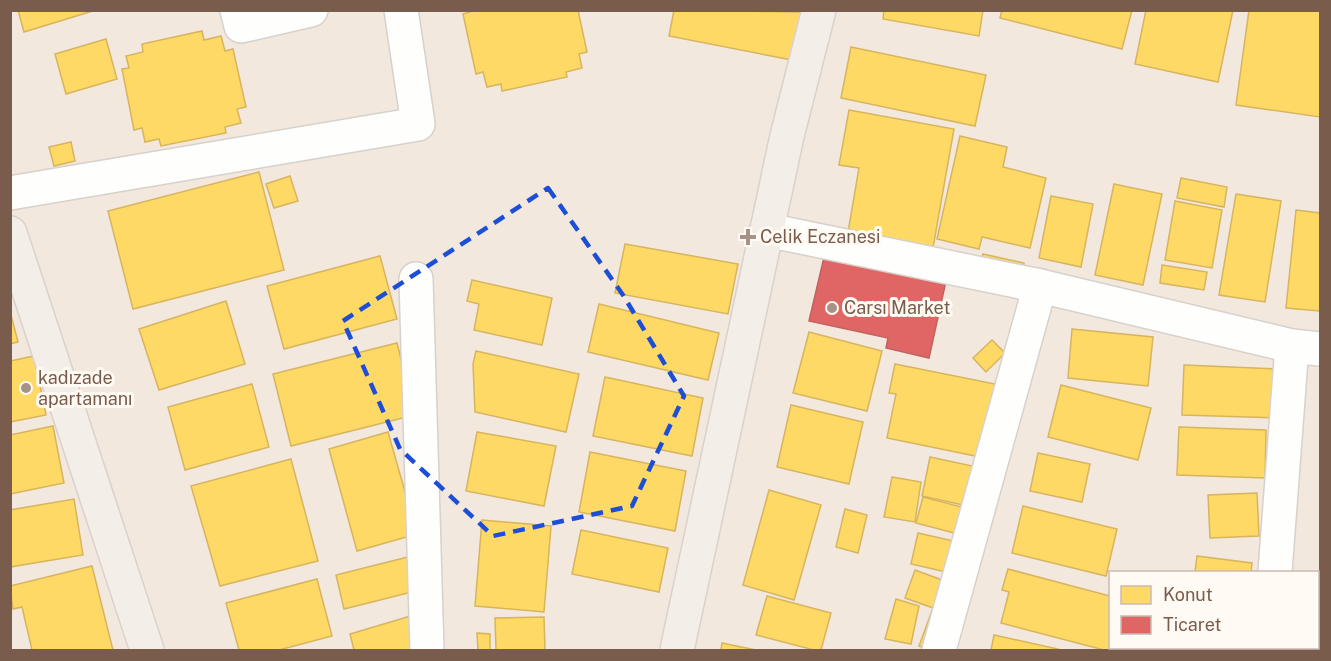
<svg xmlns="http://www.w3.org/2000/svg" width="1331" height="661" viewBox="0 0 1331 661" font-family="'Public Sans',sans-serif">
<rect width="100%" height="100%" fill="#f9f5f0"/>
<!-- residential -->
<path fill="#f2e8de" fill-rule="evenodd" d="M10 11H1320V650H11ZM1110 572H1318V648H1110Z"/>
<!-- homes -->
<g fill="#ffd966" stroke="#d7b45e" stroke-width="1.5">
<polygon points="18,10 96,10 24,32"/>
<polygon points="470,10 578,10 587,52 579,54 582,68 566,72 567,77 502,91 501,84 487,87 483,72 476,74 463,14 470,12"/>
<polygon points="674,10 801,12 792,60 669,36"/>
<polygon points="884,10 983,10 979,36 883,19"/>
<polygon points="1002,10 1132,10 1122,49 1000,18"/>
<polygon points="1146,10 1233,10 1218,82 1135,64"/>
<polygon points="1249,10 1320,10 1320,117 1236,105"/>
<polygon points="202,31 204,40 221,36 225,51 233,49 246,107 237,109 241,123 225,127 226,133 161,146 159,139 145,142 142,128 134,130 122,69 129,68 126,56 143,52 142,44"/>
<polygon points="106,39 117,79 66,94 55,54"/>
<polygon points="851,47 986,75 975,126 841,98"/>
<polygon points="849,110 954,129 931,259 846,244 859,168 839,165"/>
<polygon points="960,136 1007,147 1003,167 1046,178 1030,248 982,237 979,249 937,239"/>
<polygon points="71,142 75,161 54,166 49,147"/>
<polygon points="259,172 284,270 133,309 108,211"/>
<polygon points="290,176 298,201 274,208 266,184"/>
<polygon points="1181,178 1227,187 1224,207 1177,198"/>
<polygon points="1114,184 1162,194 1143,285 1095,275"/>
<polygon points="1236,194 1281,201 1265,302 1219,295"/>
<polygon points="1051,196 1093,204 1081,267 1039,258"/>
<polygon points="1175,201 1222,210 1212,268 1165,260"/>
<polygon points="1296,210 1320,213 1320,311 1286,308"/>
<polygon points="625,244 738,264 728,314 615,293"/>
<polygon points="983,254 1024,263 1023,272 981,263"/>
<polygon points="380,256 397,319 284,349 267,286"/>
<polygon points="1162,265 1207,272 1204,290 1160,283"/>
<polygon points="472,280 552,298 542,345 474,330 479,304 467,301"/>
<polygon points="226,301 245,364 159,390 139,329"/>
<polygon points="599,304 719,333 708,380 588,352"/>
<polygon points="10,311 18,342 10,344"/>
<polygon points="1072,329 1153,337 1148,386 1068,378"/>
<polygon points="809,332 882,351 867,411 793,393"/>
<polygon points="992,340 1005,353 986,372 973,358"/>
<polygon points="397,343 415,415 291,446 273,374"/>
<polygon points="476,351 579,374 566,432 475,412 473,364"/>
<polygon points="34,356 46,415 10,422 10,361"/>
<polygon points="895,364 1005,386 990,459 887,438 896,394 889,393"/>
<polygon points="1184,365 1278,369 1276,418 1182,415"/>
<polygon points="605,377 703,398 692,456 593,436"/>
<polygon points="252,384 269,447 185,470 168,407"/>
<polygon points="1061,385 1151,408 1138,460 1048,437"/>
<polygon points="791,405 863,422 849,484 777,467"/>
<polygon points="53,426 64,483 10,494 10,435"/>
<polygon points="1179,427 1266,430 1265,478 1177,475"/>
<polygon points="388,432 417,534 357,551 329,449"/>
<polygon points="477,432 556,446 544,506 466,491"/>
<polygon points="590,452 686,471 675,531 579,512"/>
<polygon points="1038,453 1090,464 1082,502 1030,491"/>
<polygon points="930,457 977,467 968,506 922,496"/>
<polygon points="291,459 318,561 220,586 191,486"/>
<polygon points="892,477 921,482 915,522 884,517"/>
<polygon points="769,490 821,505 794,600 743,585"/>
<polygon points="1257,493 1259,536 1210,538 1208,495"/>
<polygon points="923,497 969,509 962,535 916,523"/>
<polygon points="74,499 83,555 10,567 10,510"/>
<polygon points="1023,506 1117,529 1106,576 1012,553"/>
<polygon points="845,509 867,515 858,553 836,547"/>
<polygon points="482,520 551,526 544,612 475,606"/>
<polygon points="581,530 668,548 659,592 572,574"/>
<polygon points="918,533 958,542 951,573 911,564"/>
<polygon points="1197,556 1252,563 1251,572 1195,572"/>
<polygon points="408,557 416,591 344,609 336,575"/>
<polygon points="92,566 113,650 32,650 22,607 13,609 10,586"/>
<polygon points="1008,569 1110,596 1110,650 1104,650 1001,623 1009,592 1002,590"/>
<polygon points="915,570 953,584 930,650 919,646 933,608 905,598"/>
<polygon points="317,579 332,636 279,650 239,650 226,603"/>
<polygon points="767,596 831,613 821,650 814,650 756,635"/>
<polygon points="896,599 919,606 911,644 885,639"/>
<polygon points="414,615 420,650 354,650 350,634"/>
<polygon points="544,617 545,650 496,650 495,618"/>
<polygon points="477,633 490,634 490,650 478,650"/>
<polygon points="994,635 1062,650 991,650"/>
<polygon points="722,643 756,650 721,650"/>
<polygon points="1161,648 1241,648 1240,650 1160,650"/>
</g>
<!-- shops -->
<polygon fill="#e06666" stroke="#c1635e" stroke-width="1.5" points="825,253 946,281 929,358 886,348 888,338 809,321"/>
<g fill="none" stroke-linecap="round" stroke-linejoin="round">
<!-- minor casing -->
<g stroke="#d7d1cb" stroke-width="36">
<g id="minor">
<polyline points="237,10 241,26 311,10"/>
<polyline points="10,193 418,124 401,10"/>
<polyline points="767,230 1040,286 939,650"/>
<polyline points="416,279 427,650"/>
<polyline points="1040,286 1292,346"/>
<polyline points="1275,572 1292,346 1320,349"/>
<polyline points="1269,650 1270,648"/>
</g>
</g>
<!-- major casing -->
<g stroke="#dad1cc" stroke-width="36">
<g id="major">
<polyline points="10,233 147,650"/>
<polyline points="677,650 787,136 819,10"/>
</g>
</g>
<!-- minor -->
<use href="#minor" stroke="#fefefd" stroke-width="33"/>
<!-- major -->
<use href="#major" stroke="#f3eee8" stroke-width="33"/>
</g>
<!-- marked area -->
<path fill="none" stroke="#1d4ed8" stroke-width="4.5" stroke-dasharray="12 8" stroke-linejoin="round" d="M548 188 623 295 684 396 632 506 493 536 400 449 343 321Z"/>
<!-- markers -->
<g fill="#a69286" stroke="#fffaf3" stroke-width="2">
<path d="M745 228h6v6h6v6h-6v6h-6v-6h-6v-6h6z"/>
<circle cx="832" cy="308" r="6"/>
<circle cx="26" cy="388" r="6"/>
</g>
<g text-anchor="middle" stroke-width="6" stroke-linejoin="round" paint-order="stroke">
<!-- poi labels -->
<g font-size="18" fill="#7a5c4d" stroke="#fffaf3" text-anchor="start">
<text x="760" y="243">Celik Eczanesi</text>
<text x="844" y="314">Carsı Market</text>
<text x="38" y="384">kadızade<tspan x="38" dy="21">apartamanı</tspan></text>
</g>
</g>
<!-- border -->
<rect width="1331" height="661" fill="none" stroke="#7a5c4d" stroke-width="24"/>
<!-- legend -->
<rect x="1109" y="571" width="210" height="78" fill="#fffaf3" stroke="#cabbb1" stroke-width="1.5"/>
<rect x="1121" y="586" width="30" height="18" fill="#ffd966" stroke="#cabbb1" stroke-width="1.5"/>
<text x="1163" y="601" font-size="18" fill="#7a5c4d">Konut</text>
<rect x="1121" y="616" width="30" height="18" fill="#e06666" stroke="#cabbb1" stroke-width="1.5"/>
<text x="1163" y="631" font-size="18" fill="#7a5c4d">Ticaret</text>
</svg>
